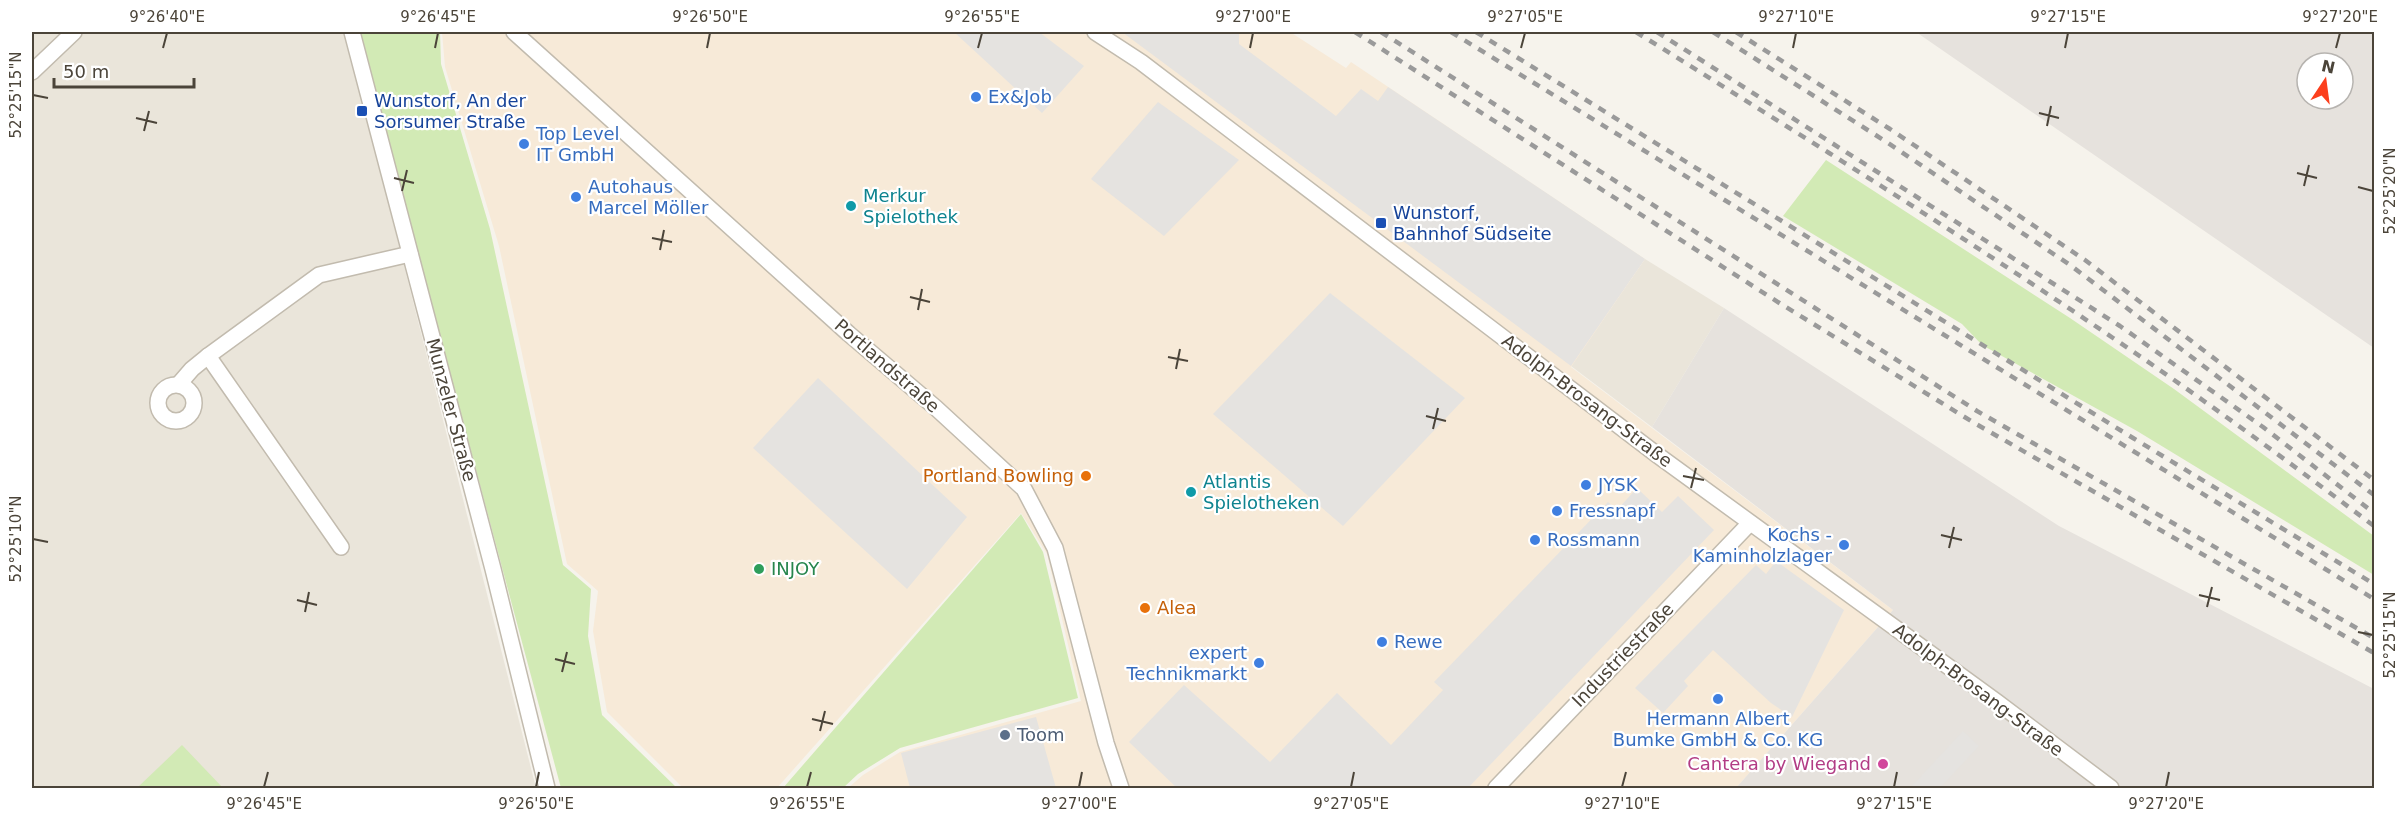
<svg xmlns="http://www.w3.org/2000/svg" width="2406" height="820" viewBox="0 0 2406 820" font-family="'DejaVu Sans',sans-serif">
<rect width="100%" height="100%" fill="#f6f3ec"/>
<!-- residential -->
<g fill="#eae5da">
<polygon points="32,32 345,32 536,788 32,788"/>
<polygon points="1645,259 1724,308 1652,427 1571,366"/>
</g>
<!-- commercial -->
<polygon fill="#f7ead8" points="442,32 1290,32 1346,68 1351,62 1645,259 1571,367 1893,610 1736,788 848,788 863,775 900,752 1081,701 1047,554 1021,513 777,788 683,788 607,712 593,631 598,591 567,564 499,246 445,67"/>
<!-- industrial -->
<g fill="#e6e2dd" fill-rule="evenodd">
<path d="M1916 32H2374V348ZM2307 63H2343V99H2307Z"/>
<polygon points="1724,308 2059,526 2374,689 2374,788 1736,788 1893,610 1652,427"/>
</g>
<!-- green -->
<g fill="#d2eab5">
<polygon points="359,32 440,32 441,64 490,229 563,565 591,589 588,636 602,715 677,788 561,788"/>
<polygon points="1826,160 2070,318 2174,389 2374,536 2374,575 2137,431 1982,345 1962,324 1783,216"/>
<polygon points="1021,514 1043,552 1078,698 900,748 858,774 843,788 783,788"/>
<polygon points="182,745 223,788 137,788"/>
</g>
<!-- parking -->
<g fill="#e5e3e0">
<polygon points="954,32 1039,32 1084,66 1042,113"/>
<polygon points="1122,32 1239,32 1239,44 1336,116 1361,89 1378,101 1388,87 1645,259 1571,366"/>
<polygon points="1158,102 1239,160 1164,236 1091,179"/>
<polygon points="1330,293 1465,398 1343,526 1213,414"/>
<polygon points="818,378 967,517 907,589 753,448"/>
<polygon points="1637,488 1662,512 1678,496 1714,530 1468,788 1177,788 1129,742 1184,685 1270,762 1337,693 1391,745 1443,690 1434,682 1608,502 1617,510"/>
<polygon points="1776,561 1844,610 1792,717 1771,703 1713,650 1684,681 1688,686 1663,713 1635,688 1756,565 1766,574"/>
<polygon points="1036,717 1056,788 910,788 901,753"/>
<polygon points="1963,731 1979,746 1940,788 1910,788"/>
</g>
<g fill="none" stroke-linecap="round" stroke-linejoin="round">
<!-- minor casing -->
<g stroke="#c2bbae" stroke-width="18">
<g id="minor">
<polyline points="352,32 493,569 547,788"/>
<polyline points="514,32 849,334 936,408 1024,489 1055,548 1106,743 1121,788"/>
<polyline points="1095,32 1141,62 1656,454 1997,702 2111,788"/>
<polyline points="32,72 74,32"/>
<polyline points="208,356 341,547"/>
<polyline points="179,384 192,369 208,356 319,275 410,254"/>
<circle cx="176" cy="403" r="18"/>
<polyline points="1496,788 1750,523"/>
</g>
</g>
<!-- minor -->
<use href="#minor" stroke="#fff" stroke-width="15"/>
<!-- rail -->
<g stroke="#9a9a9a" stroke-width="4.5" stroke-dasharray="8 8" stroke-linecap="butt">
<polyline points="1355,32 1781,304 1971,421 2374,653"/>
<polyline points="1381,32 1977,411 2374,638"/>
<polyline points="1451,32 2374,599"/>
<polyline points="1476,32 2133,438 2374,584"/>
<path d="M1636 32C1796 132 1957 232 2113 338 2202 398 2289 462 2374 526"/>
<polyline points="1657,32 2120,326 2263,427 2374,513"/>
<polyline points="1713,32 1885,141 2070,265 2374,495"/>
<polyline points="1736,32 1890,129 2085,260 2374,480"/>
</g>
</g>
<!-- ticks -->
<path fill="none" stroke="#4b4439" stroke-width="2" d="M163 48 167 33M435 48 438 33M707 48 710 33M978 48 982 33M1250 48 1253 33M1521 48 1525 33M1793 48 1796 33M2065 48 2068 33M2336 48 2340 33M33 95 48 98M2039 113 2059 118M136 118 157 123M2047 126 2051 106M144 131 149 111M2297 173 2317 178M394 178 414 183M2304 186 2309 165M2358 187 2373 191M402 191 407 170M652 238 672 242M660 250 664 230M910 297 930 302M918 310 922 289M1168 357 1188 361M1176 369 1180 349M1426 416 1446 421M1433 429 1438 408M1683 476 1704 480M1691 488 1696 468M1941 535 1962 540M33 539 48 542M1949 548 1954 527M2199 595 2220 600M297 600 317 605M2207 607 2212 587M305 612 309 592M2358 632 2373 635M555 659 575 664M562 672 567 652M812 719 833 724M820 731 825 711M264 787 268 772M536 787 539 772M807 787 811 772M1079 787 1082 772M1351 787 1354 772M1622 787 1626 772M1894 787 1897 772M2166 787 2169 772"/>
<!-- markers -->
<g fill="#3f7fe0" stroke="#fff" stroke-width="2">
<circle cx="976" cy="97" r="6"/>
<circle cx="524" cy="144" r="6"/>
<circle cx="576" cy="197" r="6"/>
<circle cx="1586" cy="485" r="6"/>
<circle cx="1557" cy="511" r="6"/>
<circle cx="1535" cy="540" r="6"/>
<circle cx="1844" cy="545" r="6"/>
<circle cx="1382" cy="642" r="6"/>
<circle cx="1259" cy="663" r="6"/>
<circle cx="1718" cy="699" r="6"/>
</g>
<g fill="#1a4fb4" stroke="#fff" stroke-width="2">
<rect x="356" y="105" width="12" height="12" rx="3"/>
<rect x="1375" y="217" width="12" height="12" rx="3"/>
</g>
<g fill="#0f9aa8" stroke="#fff" stroke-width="2">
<circle cx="851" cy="206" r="6"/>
<circle cx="1191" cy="492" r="6"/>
</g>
<g fill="#e8710a" stroke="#fff" stroke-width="2">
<circle cx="1086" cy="476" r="6"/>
<circle cx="1145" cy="608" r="6"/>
</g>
<circle fill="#2e9e5b" stroke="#fff" stroke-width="2" cx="759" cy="569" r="6"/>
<circle fill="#5c6f8a" stroke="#fff" stroke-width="2" cx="1005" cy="735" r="6"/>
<circle fill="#d1479c" stroke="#fff" stroke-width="2" cx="1883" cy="764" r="6"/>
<g text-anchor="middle" stroke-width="4.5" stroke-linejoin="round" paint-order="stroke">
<!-- shop labels -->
<g font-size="18" fill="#366cbe" stroke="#fff" text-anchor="start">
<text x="988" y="103">Ex&amp;Job</text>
<text x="536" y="140">Top Level<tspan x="536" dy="21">IT GmbH</tspan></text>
<text x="588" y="193">Autohaus<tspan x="588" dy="21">Marcel Möller</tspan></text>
<text x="1598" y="491">JYSK</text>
<text x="1569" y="517">Fressnapf</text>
<text x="1832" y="541" text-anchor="end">Kochs -<tspan x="1832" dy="21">Kaminholzlager</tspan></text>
<text x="1547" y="546">Rossmann</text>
<text x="1394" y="648">Rewe</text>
<text x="1247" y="659" text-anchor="end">expert<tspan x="1247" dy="21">Technikmarkt</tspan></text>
<text x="1718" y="725" text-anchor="middle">Hermann Albert<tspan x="1718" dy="21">Bumke GmbH &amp; Co. KG</tspan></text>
</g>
<!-- transit labels -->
<g font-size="18" fill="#164399" stroke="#fff" text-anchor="start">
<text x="374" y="107">Wunstorf, An der<tspan x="374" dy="21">Sorsumer Straße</tspan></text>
<text x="1393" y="219">Wunstorf,<tspan x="1393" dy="21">Bahnhof Südseite</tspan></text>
</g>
<!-- culture labels -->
<g font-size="18" fill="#0d838f" stroke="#fff" text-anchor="start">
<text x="863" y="202">Merkur<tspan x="863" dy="21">Spielothek</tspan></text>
<text x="1203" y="488">Atlantis<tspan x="1203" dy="21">Spielotheken</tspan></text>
</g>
<!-- street labels -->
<g font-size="18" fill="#4b4439" stroke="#fff">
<text transform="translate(887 366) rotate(41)" y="6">Portlandstraße</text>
<text transform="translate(1587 401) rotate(37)" y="6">Adolph-Brosang-Straße</text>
<text transform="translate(451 410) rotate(75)" y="6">Munzeler Straße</text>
<text transform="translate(1623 655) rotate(-46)" y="6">Industriestraße</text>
<text transform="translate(1978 690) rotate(37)" y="6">Adolph-Brosang-Straße</text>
</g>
<!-- food labels -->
<g font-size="18" fill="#c56008" stroke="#fff" text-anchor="end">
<text x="1074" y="482">Portland Bowling</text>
<text x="1157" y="614" text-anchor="start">Alea</text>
</g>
<!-- leisure labels -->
<g font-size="18" fill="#27864d" stroke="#fff" text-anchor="start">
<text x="771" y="575">INJOY</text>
</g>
<!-- service labels -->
<g font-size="18" fill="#4e5e75" stroke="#fff" text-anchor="start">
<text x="1017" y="741">Toom</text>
</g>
<!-- hotel labels -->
<g font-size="18" fill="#b23c85" stroke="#fff" text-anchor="end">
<text x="1871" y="770">Cantera by Wiegand</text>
</g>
</g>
<!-- border -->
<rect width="2406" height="820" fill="none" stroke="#ffffff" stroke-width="66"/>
<!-- north arrow -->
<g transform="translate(2325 81) rotate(13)"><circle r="28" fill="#ffffff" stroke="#b7b4b0" stroke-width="1.5"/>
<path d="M0-4.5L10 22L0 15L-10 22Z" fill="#fc3f1d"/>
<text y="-9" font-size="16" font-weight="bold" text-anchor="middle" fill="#4b4439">N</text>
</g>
<!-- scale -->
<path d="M54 78v9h140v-9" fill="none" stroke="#4b4439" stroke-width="3"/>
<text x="63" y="78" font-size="18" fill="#4b4439" stroke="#ffffff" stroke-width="4.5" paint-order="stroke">50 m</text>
<rect x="33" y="33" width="2340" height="754" fill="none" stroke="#4b4439" stroke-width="2"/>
<g font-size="15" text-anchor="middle" fill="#4b4439">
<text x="167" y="22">9°26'40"E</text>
<text x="438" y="22">9°26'45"E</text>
<text x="710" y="22">9°26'50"E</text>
<text x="982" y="22">9°26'55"E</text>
<text x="1253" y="22">9°27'00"E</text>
<text x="1525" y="22">9°27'05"E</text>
<text x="1796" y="22">9°27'10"E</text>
<text x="2068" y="22">9°27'15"E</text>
<text x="2340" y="22">9°27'20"E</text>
<text transform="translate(16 95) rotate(-90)" y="5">52°25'15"N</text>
<text transform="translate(2390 191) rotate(-90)" y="5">52°25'20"N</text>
<text transform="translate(16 539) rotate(-90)" y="5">52°25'10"N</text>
<text transform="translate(2390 635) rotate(-90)" y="5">52°25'15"N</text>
<text x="264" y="809">9°26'45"E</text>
<text x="536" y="809">9°26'50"E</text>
<text x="807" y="809">9°26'55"E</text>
<text x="1079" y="809">9°27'00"E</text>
<text x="1351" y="809">9°27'05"E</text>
<text x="1622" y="809">9°27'10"E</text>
<text x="1894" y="809">9°27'15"E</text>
<text x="2166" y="809">9°27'20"E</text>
</g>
</svg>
